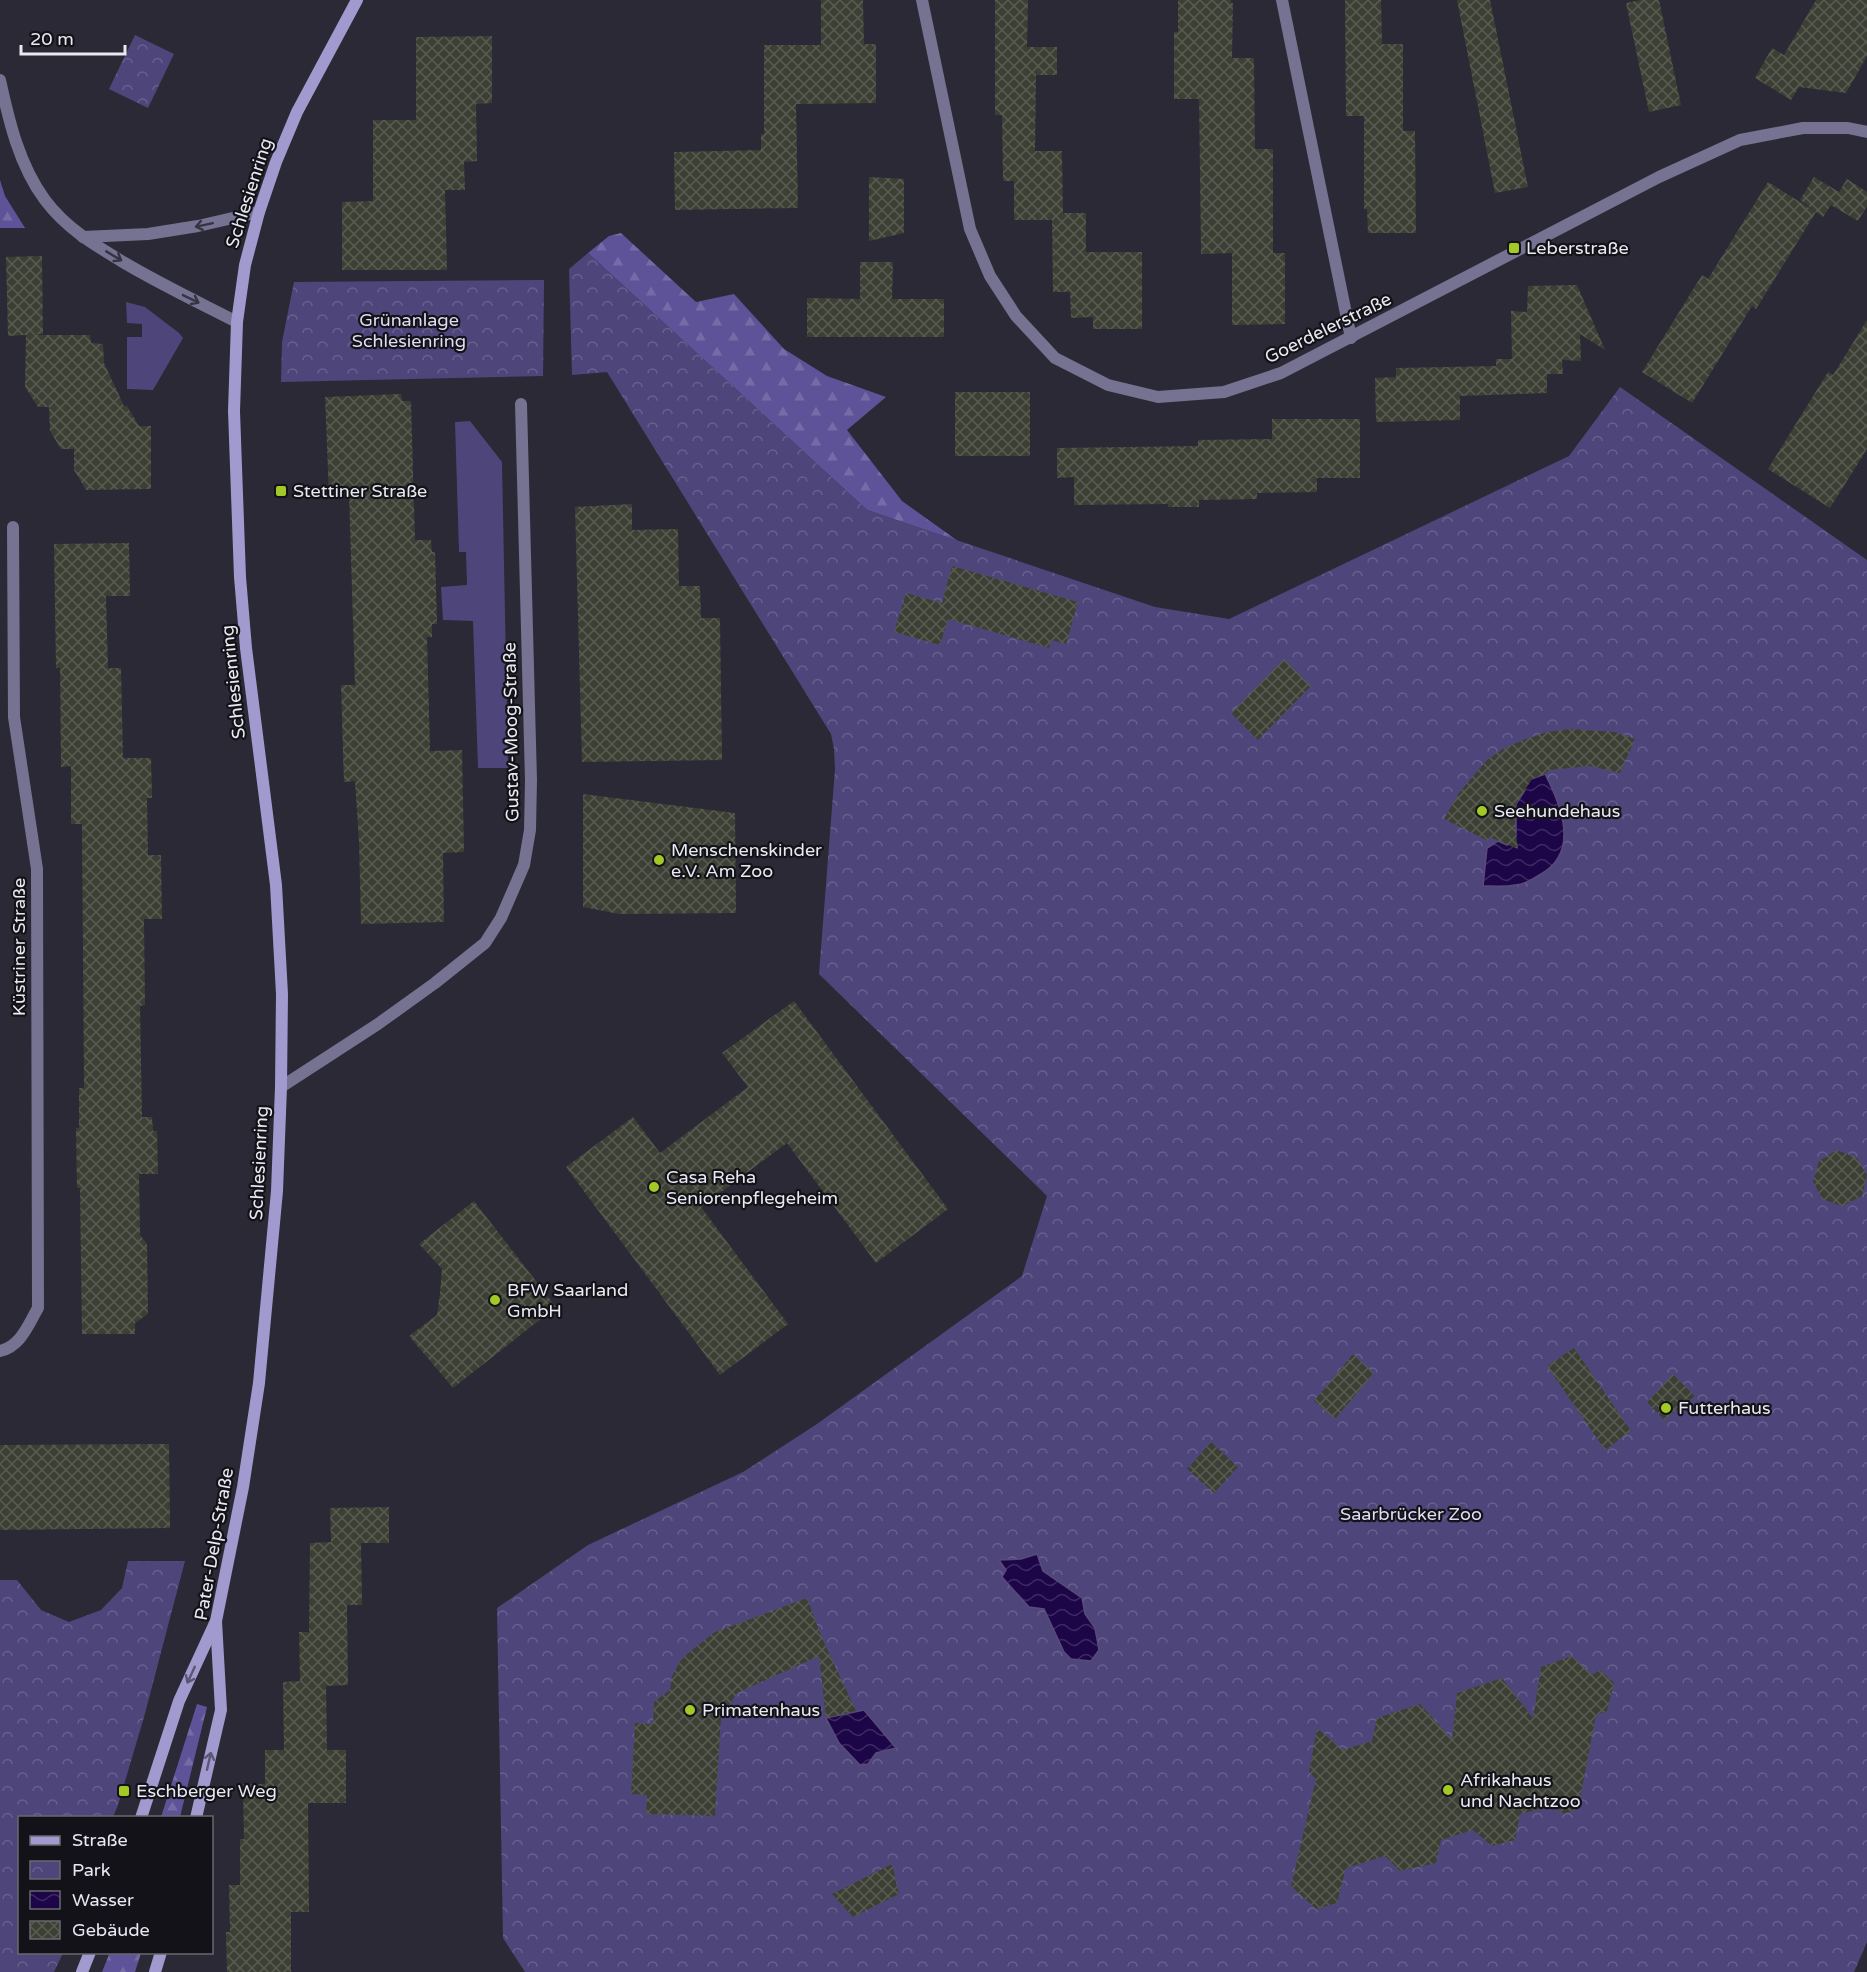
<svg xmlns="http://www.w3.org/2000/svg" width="1867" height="1972" viewBox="0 0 1867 1972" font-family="'Varela Round',sans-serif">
<defs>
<pattern id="forest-firs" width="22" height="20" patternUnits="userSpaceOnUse" patternTransform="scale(1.5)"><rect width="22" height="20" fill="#5e5398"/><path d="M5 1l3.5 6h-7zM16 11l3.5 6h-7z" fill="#756ca7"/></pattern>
<pattern id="park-crowns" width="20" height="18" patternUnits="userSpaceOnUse" patternTransform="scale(1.5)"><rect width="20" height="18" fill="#4e467b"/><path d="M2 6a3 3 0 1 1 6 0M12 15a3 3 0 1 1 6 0" fill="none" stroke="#68618e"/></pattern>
<pattern id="water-waves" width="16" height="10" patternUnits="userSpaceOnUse" patternTransform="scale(1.5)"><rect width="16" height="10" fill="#1c0647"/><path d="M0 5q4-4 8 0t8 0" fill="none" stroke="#3d2a62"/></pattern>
<pattern id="building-cross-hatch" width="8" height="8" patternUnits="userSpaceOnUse" patternTransform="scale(1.5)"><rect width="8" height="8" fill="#3c4034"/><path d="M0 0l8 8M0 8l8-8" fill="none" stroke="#585c52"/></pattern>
</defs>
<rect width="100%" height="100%" fill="#2a2935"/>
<!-- green -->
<g fill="#4e467b">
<polygon points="126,302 145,307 179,333 183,338 153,390 127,389 127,337 142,337 142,324 127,323"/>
<polygon points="470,421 502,462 508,768 478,768 473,621 443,620 441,587 467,585 466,552 459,552 455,422"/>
</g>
<!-- forest -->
<g fill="url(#forest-firs)">
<polygon points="0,180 5,196 25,228 0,228"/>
<polygon points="621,233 696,302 734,294 784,349 827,376 886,397 847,430 902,501 958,541 867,510 588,253 609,236"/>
<polygon points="197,1704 207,1707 180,1817 161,1817"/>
<polygon points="110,1952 141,1953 135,1972 102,1972"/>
</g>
<!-- park -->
<g fill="url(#park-crowns)">
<polygon points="135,35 174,54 148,108 109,89"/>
<polygon points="588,253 867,510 1155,607 1229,619 1569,456 1620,387 1867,560 1867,1942 1854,1972 525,1972 503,1938 497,1608 588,1545 743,1472 817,1424 1022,1276 1047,1196 819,974 835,769 834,749 831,734 607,372 572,375 569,269"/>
<polygon points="544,280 543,376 281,382 282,342 294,282"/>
<polygon points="128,1561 185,1561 144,1717 118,1805 113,1817 20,1818 20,1952 63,1953 54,1972 0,1972 0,1580 17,1580 41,1610 69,1622 101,1610 122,1588"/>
</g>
<!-- water -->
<g fill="url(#water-waves)" stroke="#5a4a7a" stroke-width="1.5">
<path d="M1545 774C1561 805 1580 852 1541 874 1533 879 1525 884 1515 885 1505 887 1493 886 1483 886L1487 848 1498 841 1507 845 1516 836V804L1525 790 1523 782Z"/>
<polygon points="1037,1554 1043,1571 1082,1598 1085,1614 1095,1628 1099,1650 1091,1661 1071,1659 1064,1652 1044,1609 1029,1607 1002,1577 1006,1570 999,1560 1021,1559"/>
<polygon points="864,1710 896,1748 876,1753 868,1764 860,1765 839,1743 826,1718"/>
</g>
<!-- building -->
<g fill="url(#building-cross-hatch)">
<polygon points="821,0 863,0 864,44 876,44 876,103 796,104 798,208 675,210 674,152 761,150 761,134 764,134 764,45 821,45"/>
<polygon points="995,0 1028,0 1027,47 1057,47 1057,75 1036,75 1035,151 1062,151 1063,213 1086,213 1086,252 1142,252 1142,329 1093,329 1093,317 1071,318 1070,292 1053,292 1052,220 1014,220 1014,181 1003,181 1002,115 995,115"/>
<polygon points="1178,0 1231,0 1231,3 1233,3 1232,58 1254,58 1255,149 1273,149 1273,253 1285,253 1285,324 1232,325 1232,253 1201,254 1199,99 1174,99 1174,32 1178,32"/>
<polygon points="1345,0 1381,0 1382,44 1403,44 1403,131 1415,131 1416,233 1368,233 1367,209 1364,209 1364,116 1346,116"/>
<polygon points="1457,0 1490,0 1528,187 1495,193"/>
<polygon points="1641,0 1659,0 1681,105 1649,112 1626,3"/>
<polygon points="1816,0 1867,0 1867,56 1846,93 1799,87 1791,100 1755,78 1772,48 1784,55"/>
<polygon points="492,36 492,103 476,104 477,161 464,162 465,190 445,190 447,270 342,270 342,202 373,201 373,120 416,120 416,37"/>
<polygon points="869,177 904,179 904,233 869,241"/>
<polygon points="1814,177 1839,192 1847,179 1867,192 1867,206 1858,221 1831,205 1823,217 1800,200"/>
<polygon points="1768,182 1816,212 1756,309 1752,306 1692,403 1642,372 1702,275 1708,279"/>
<polygon points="42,256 43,334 33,335 90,335 91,343 103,344 104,363 124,406 127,406 139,426 151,426 151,489 86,490 74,470 74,449 61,449 50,431 49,407 38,407 25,387 26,335 8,336 6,257"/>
<polygon points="860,262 893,262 892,299 944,299 944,337 807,337 807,298 860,299"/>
<polygon points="1577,285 1605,350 1580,334 1581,361 1562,360 1563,374 1547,374 1547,393 1460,396 1460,420 1376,422 1375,378 1396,377 1396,368 1496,366 1496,359 1512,359 1511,311 1527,312 1528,286"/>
<polygon points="1867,320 1867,449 1830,508 1768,469 1828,372 1833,375"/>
<rect x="955" y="392" width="75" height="64"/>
<polygon points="401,394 402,401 411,401 415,540 431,540 432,552 435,552 437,624 432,624 432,637 427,637 430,751 462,750 464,852 443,853 444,922 361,924 359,842 355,781 344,782 343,753 341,685 355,685 349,494 329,495 325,397"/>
<polygon points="1272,419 1360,419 1360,478 1317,478 1317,492 1257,493 1257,499 1199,500 1199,507 1168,507 1168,504 1074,505 1074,477 1057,478 1057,448 1198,446 1198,440 1272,439"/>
<polygon points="632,504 632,530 678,529 679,586 700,586 701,618 720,618 722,760 582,762 575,507"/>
<polygon points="129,543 130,596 106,596 108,668 121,668 123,758 151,758 152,798 147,798 148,855 161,855 162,919 144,919 145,1005 140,1006 142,1117 152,1117 153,1131 157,1131 158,1174 139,1174 140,1235 147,1244 148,1314 135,1323 135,1334 82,1334 80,1188 77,1188 76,1128 79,1128 79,1088 84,1088 82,824 71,824 71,766 61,767 60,668 56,668 54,544"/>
<polygon points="952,566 1078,602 1066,644 1051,640 1049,648 948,619 940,645 894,632 906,593 942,603"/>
<polygon points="1284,659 1311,686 1258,740 1231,713"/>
<polygon points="1571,729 1615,732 1635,739 1620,773 1590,766 1549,770 1545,774 1532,779 1516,804 1515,827 1518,849 1489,837 1488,841 1444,819 1458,794 1487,760 1503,749 1523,740 1547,732"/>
<polygon points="583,794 735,813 736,913 619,914 583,907"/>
<polygon points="794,1001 948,1209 876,1263 787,1143 701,1207 788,1324 720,1375 566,1167 633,1117 660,1153 748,1087 722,1053"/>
<polygon points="1837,1150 1857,1158 1867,1175 1862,1196 1842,1206 1822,1199 1813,1181 1819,1161"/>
<polygon points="474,1201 556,1307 453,1388 409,1336 437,1315 440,1293 442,1269 419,1244"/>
<polygon points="1574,1348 1631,1431 1605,1450 1547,1366"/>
<polygon points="1353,1354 1374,1373 1335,1419 1314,1401"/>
<polygon points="1673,1374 1695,1396 1664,1420 1647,1402"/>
<polygon points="1211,1442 1238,1467 1214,1493 1187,1469"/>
<polygon points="169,1444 170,1528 0,1530 0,1445"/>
<polygon points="389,1507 389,1543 361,1543 362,1605 347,1605 348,1685 326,1686 327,1750 346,1750 346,1803 308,1803 309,1912 291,1912 291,1972 227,1972 226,1932 230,1932 229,1885 240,1885 240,1839 244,1839 243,1784 265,1784 265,1750 284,1750 283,1682 300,1681 299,1632 309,1632 310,1543 331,1542 330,1508"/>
<polygon points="807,1598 822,1638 856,1711 826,1718 819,1656 737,1693 721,1718 715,1816 646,1814 647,1795 631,1794 635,1723 653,1724 654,1702 670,1690 672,1676 682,1658 715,1632"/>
<polygon points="1572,1656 1592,1675 1600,1670 1614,1683 1607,1711 1596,1715 1578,1809 1563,1814 1555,1806 1520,1814 1515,1840 1492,1846 1473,1830 1441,1840 1436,1863 1400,1871 1385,1856 1346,1868 1337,1903 1316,1909 1291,1886 1316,1779 1309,1772 1317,1728 1343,1750 1372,1741 1377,1718 1420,1704 1452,1739 1457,1693 1502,1678 1533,1718 1541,1667"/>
<polygon points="892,1864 899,1894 853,1917 832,1894"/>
</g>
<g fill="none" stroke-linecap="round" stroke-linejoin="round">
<!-- street -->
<g stroke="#757292" stroke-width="12">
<polyline points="922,0 970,229 990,276 1016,316 1055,358 1108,385 1158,397 1224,392 1281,373 1659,177 1740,140 1803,128 1848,128 1867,132"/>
<polyline points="1282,0 1351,338"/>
<path d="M0 80C9 121 19 165 45 200 66 228 93 244 123 262 160 284 198 302 237 322"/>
<polyline points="83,237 148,234 198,226 259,212"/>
<polyline points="281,1087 378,1024 435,983 485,943 501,918 524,865 530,830 531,780 521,404"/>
<path d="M0 1351C21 1346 28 1325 38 1308L37 869 14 717 13 527"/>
</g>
<!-- secondary -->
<g stroke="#a09ace" stroke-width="12">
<polyline points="141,1818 179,1701 215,1623"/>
<polyline points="196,1818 221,1710 216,1621 243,1487 259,1383 277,1191 281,1087 282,994 276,885 246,648 240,577 234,411 237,322 245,265 259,212 276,162 297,112 357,0"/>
<polyline points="82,1972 90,1952"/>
<polyline points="155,1972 161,1952"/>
</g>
</g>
<!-- one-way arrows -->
<defs><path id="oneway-shaft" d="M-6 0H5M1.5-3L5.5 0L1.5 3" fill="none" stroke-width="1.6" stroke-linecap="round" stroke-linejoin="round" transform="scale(1.5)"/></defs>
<g stroke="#353443">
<use href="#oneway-shaft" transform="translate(204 225) rotate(168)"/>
<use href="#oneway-shaft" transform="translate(114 256) rotate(31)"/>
<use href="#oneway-shaft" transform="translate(191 299) rotate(26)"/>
</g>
<g stroke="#5a5673">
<use href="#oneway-shaft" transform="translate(191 1675) rotate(115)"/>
<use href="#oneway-shaft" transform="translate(209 1761) rotate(-77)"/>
</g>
<!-- markers -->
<g fill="#a3c927" stroke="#131218" stroke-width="2">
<rect x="1508" y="242" width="12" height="12" rx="3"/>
<rect x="275" y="485" width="12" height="12" rx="3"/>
<circle cx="1482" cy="811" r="6"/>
<circle cx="659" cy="860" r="6"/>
<circle cx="654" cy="1187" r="6"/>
<circle cx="495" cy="1300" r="6"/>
<circle cx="1666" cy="1408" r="6"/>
<circle cx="690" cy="1710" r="6"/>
<circle cx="1448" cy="1790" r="6"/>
<rect x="118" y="1785" width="12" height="12" rx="3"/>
</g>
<g text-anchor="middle" stroke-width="4.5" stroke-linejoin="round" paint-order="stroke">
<!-- street labels -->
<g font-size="18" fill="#e9e9f1" stroke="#131218">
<text transform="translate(249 193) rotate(-72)" y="6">Schlesienring</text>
<text transform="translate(1328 328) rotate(-26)" y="6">Goerdelerstraße</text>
<text transform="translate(233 682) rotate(-96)" y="6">Schlesienring</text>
<text transform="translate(511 732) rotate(-91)" y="6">Gustav-Moog-Straße</text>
<text transform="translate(19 947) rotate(-90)" y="6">Küstriner Straße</text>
<text transform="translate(259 1163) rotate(-87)" y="6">Schlesienring</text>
<text transform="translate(214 1544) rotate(-80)" y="6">Pater-Delp-Straße</text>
</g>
<!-- poi labels -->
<g font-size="18" fill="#e9e9f1" stroke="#131218" text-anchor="start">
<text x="1526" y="254">Leberstraße</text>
<text x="293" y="497">Stettiner Straße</text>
<text x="1494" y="817">Seehundehaus</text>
<text x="671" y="856">Menschenskinder<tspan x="671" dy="21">e.V. Am Zoo</tspan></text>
<text x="666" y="1183">Casa Reha<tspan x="666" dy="21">Seniorenpflegeheim</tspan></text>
<text x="507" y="1296">BFW Saarland<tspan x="507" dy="21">GmbH</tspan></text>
<text x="1678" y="1414">Futterhaus</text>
<text x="702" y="1716">Primatenhaus</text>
<text x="1460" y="1786">Afrikahaus<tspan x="1460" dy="21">und Nachtzoo</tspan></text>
<text x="136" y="1797">Eschberger Weg</text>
</g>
<!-- park labels -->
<g font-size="18" fill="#dfddf2" stroke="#131218">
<text x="409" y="326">Grünanlage<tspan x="409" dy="21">Schlesienring</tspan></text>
<text x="1411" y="1520">Saarbrücker Zoo</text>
</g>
</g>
<!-- legend -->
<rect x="18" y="1816" width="195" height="138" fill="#131218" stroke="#69686f" stroke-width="1.5"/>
<rect x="30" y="1836" width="30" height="9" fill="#a09ace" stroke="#69686f" stroke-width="1.5"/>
<text x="72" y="1846" font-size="18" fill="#e9e9f1">Straße</text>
<rect x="30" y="1861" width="30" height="18" fill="url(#park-crowns)" stroke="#69686f" stroke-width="1.5"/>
<text x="72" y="1876" font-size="18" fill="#e9e9f1">Park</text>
<rect x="30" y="1891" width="30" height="18" fill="url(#water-waves)" stroke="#69686f" stroke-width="1.5"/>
<text x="72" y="1906" font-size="18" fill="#e9e9f1">Wasser</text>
<rect x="30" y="1921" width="30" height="18" fill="url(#building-cross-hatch)" stroke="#69686f" stroke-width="1.5"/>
<text x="72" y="1936" font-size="18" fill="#e9e9f1">Gebäude</text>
<!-- scale -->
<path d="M21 45v9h104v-9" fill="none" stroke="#e9e9f1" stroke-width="3"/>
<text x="30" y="45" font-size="18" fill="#e9e9f1" stroke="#131218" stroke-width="4.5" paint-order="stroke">20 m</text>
</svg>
